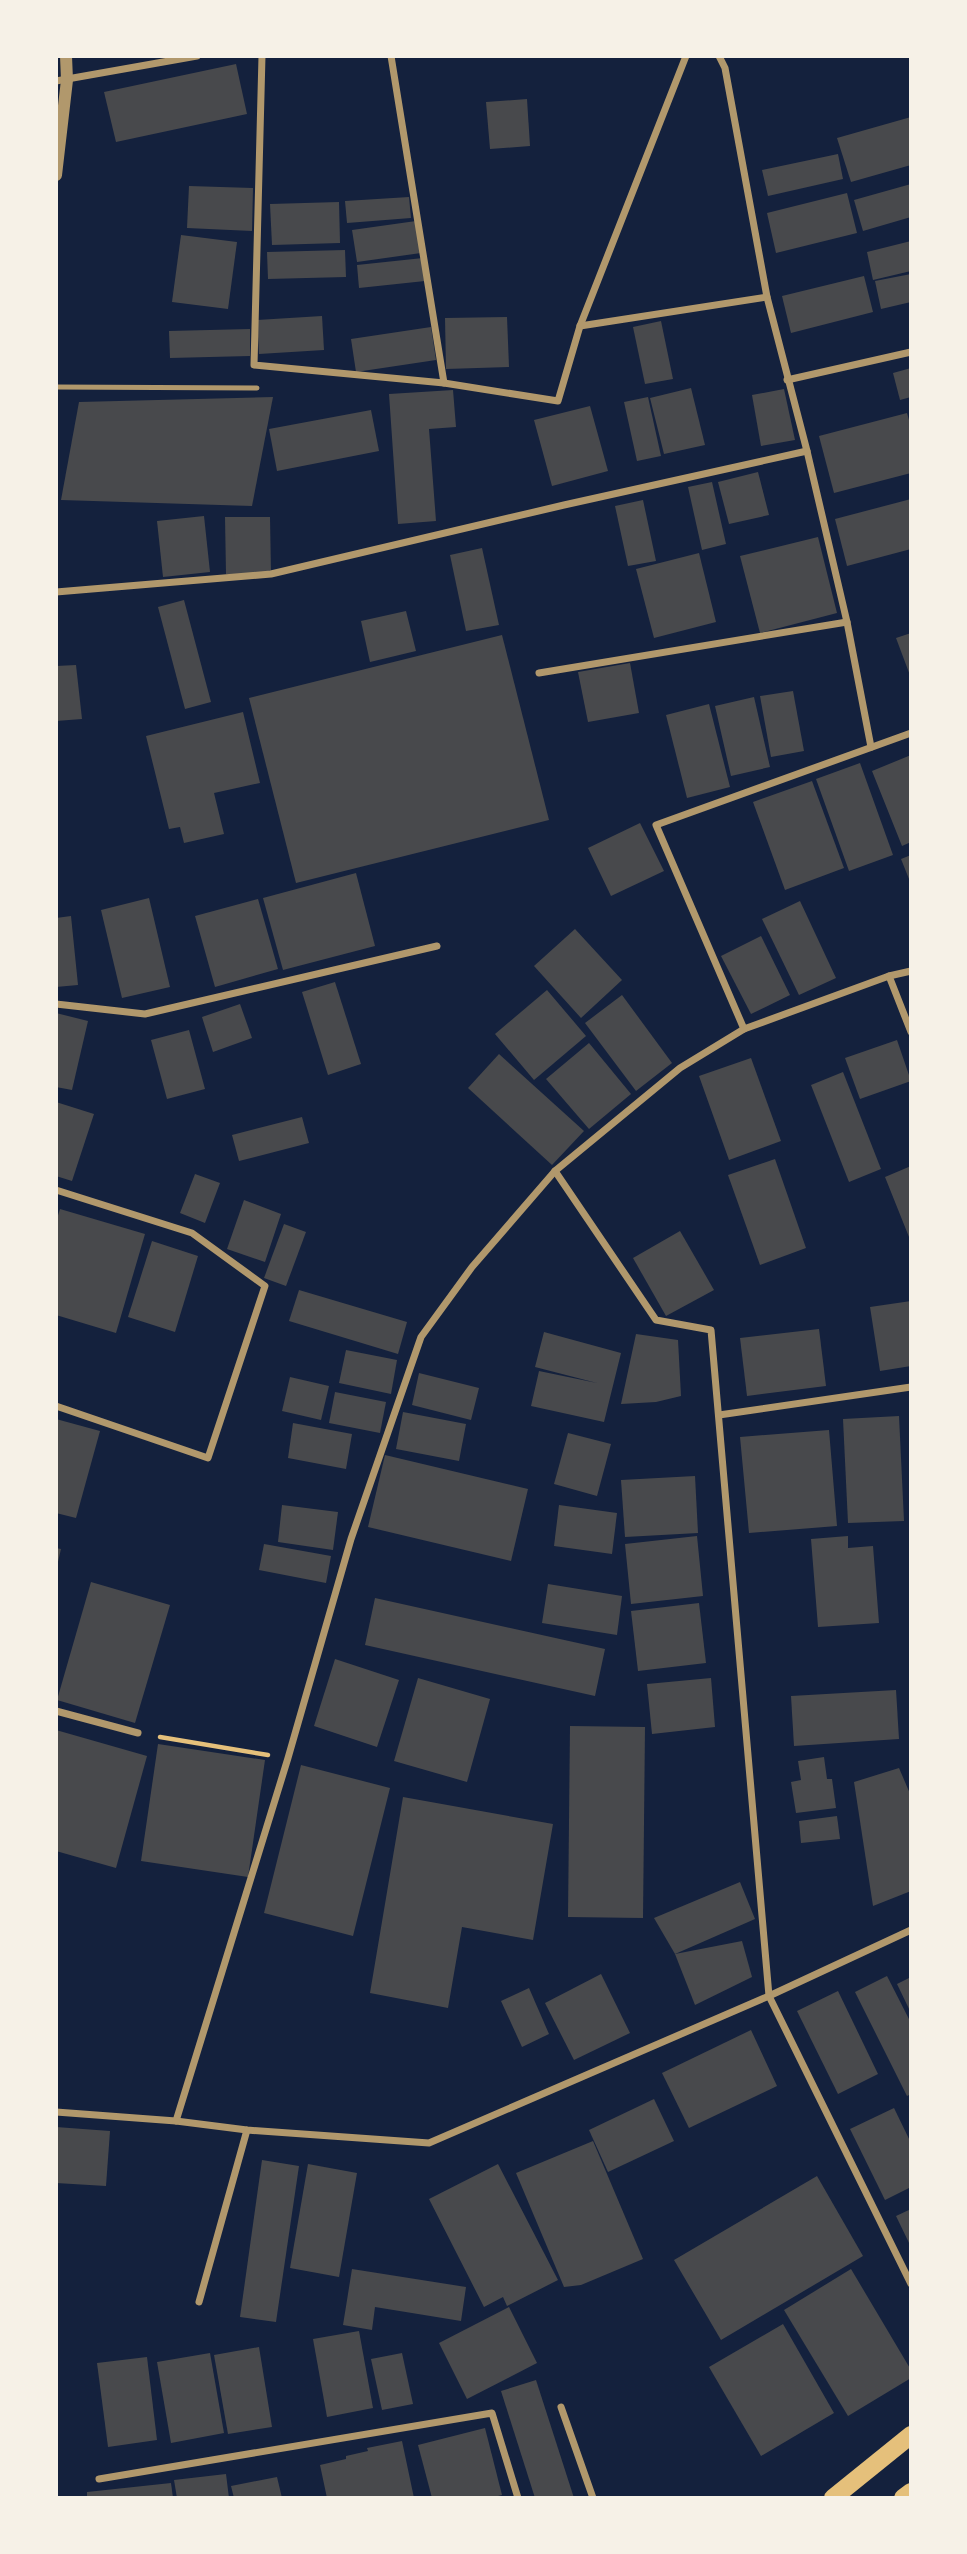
<svg xmlns="http://www.w3.org/2000/svg" width="967" height="2554" viewBox="0 0 967 2554" font-family="'PT Sans',sans-serif">
<rect width="100%" height="100%" fill="#14213d"/>
<!-- building -->
<g fill="#48494c">
<polygon points="236,64 247,114 116,142 104,92"/>
<polygon points="527,99 530,146 490,149 486,102"/>
<polygon points="911,117 911,165 851,182 837,138"/>
<polygon points="838,154 843,179 768,196 762,170"/>
<polygon points="911,184 911,217 863,231 854,200"/>
<polygon points="189,186 253,188 252,231 187,228"/>
<polygon points="847,193 857,233 776,253 767,213"/>
<polygon points="409,197 411,218 347,223 345,201"/>
<polygon points="339,202 340,243 272,245 270,204"/>
<polygon points="416,221 421,253 357,262 352,230"/>
<polygon points="181,235 237,242 228,309 172,302"/>
<polygon points="911,241 911,271 873,280 867,252"/>
<polygon points="345,250 346,277 268,279 267,252"/>
<polygon points="423,258 425,281 359,288 357,265"/>
<polygon points="911,274 911,302 881,309 875,281"/>
<polygon points="864,276 873,312 791,333 782,296"/>
<polygon points="322,316 324,350 259,354 257,320"/>
<polygon points="507,317 509,367 446,369 445,318"/>
<polygon points="661,321 673,379 645,384 633,327"/>
<polygon points="431,327 436,360 356,372 351,339"/>
<polygon points="250,329 250,356 170,358 169,331"/>
<polygon points="911,368 911,397 900,400 893,373"/>
<polygon points="691,388 705,445 664,454 650,398"/>
<polygon points="784,389 795,440 761,446 752,395"/>
<polygon points="453,390 456,427 429,429 436,521 398,524 389,394"/>
<polygon points="273,397 252,506 61,500 79,402"/>
<polygon points="648,397 661,456 637,461 624,402"/>
<polygon points="590,406 608,471 552,486 534,420"/>
<polygon points="371,410 379,451 277,471 269,429"/>
<polygon points="907,413 911,427 911,473 834,493 819,436"/>
<polygon points="758,472 769,515 729,524 718,482"/>
<polygon points="712,482 726,544 702,550 688,487"/>
<polygon points="911,499 911,549 847,566 835,519"/>
<polygon points="643,500 656,561 628,566 615,506"/>
<polygon points="204,516 210,572 163,577 157,521"/>
<polygon points="225,517 270,517 271,574 226,574"/>
<polygon points="818,537 837,613 760,633 740,556"/>
<polygon points="482,548 499,625 466,631 450,555"/>
<polygon points="699,553 716,622 654,638 636,569"/>
<polygon points="184,600 211,702 185,709 158,607"/>
<polygon points="406,611 416,651 370,662 361,621"/>
<polygon points="911,633 911,678 896,638"/>
<polygon points="502,635 549,820 296,883 249,698"/>
<polygon points="630,663 639,713 588,722 578,672"/>
<polygon points="76,665 82,719 56,721 56,666"/>
<polygon points="793,691 804,751 771,757 760,696"/>
<polygon points="754,697 770,767 731,776 715,706"/>
<polygon points="709,704 730,787 687,798 666,715"/>
<polygon points="243,712 260,783 214,793 224,834 184,843 180,827 169,829 146,736"/>
<polygon points="911,755 911,842 902,846 872,771"/>
<polygon points="860,763 893,855 849,871 816,779"/>
<polygon points="812,781 844,868 785,890 753,802"/>
<polygon points="640,823 664,871 611,896 588,848"/>
<polygon points="911,855 911,884 901,859"/>
<polygon points="356,873 375,946 283,970 263,898"/>
<polygon points="149,898 170,987 122,998 101,910"/>
<polygon points="258,899 278,969 215,987 195,916"/>
<polygon points="800,901 836,978 799,995 762,919"/>
<polygon points="71,916 78,985 56,987 56,918"/>
<polygon points="575,929 622,980 581,1018 534,966"/>
<polygon points="761,936 790,995 751,1014 721,956"/>
<polygon points="335,982 361,1064 328,1075 302,992"/>
<polygon points="547,990 586,1036 534,1080 495,1034"/>
<polygon points="622,995 672,1063 636,1091 585,1023"/>
<polygon points="240,1004 252,1038 213,1052 202,1017"/>
<polygon points="56,1013 88,1021 72,1090 56,1087"/>
<polygon points="189,1030 205,1089 167,1099 151,1040"/>
<polygon points="897,1040 911,1081 860,1099 845,1058"/>
<polygon points="589,1043 631,1094 589,1129 546,1079"/>
<polygon points="499,1054 584,1131 552,1165 468,1088"/>
<polygon points="751,1058 781,1141 729,1160 699,1076"/>
<polygon points="843,1072 881,1169 849,1182 811,1085"/>
<polygon points="56,1102 94,1114 72,1181 56,1176"/>
<polygon points="302,1117 309,1143 239,1161 232,1135"/>
<polygon points="775,1159 806,1248 760,1265 728,1175"/>
<polygon points="911,1166 911,1242 885,1177"/>
<polygon points="195,1174 220,1183 205,1223 180,1213"/>
<polygon points="244,1200 281,1214 265,1262 227,1249"/>
<polygon points="60,1209 145,1234 116,1333 56,1315 56,1222"/>
<polygon points="284,1224 306,1232 286,1286 264,1278"/>
<polygon points="680,1231 714,1290 666,1316 633,1258"/>
<polygon points="152,1241 198,1256 175,1332 128,1317"/>
<polygon points="299,1290 407,1322 398,1354 289,1321"/>
<polygon points="911,1301 911,1366 880,1371 870,1307"/>
<polygon points="819,1329 826,1386 747,1396 740,1338"/>
<polygon points="544,1332 621,1353 604,1422 531,1406 539,1371 597,1383 535,1367"/>
<polygon points="636,1334 678,1340 681,1396 656,1402 621,1404"/>
<polygon points="346,1350 397,1360 391,1394 339,1383"/>
<polygon points="419,1373 479,1388 471,1420 412,1405"/>
<polygon points="290,1377 329,1386 321,1420 282,1411"/>
<polygon points="335,1392 386,1402 380,1433 329,1423"/>
<polygon points="403,1412 466,1424 459,1461 396,1449"/>
<polygon points="899,1416 904,1521 848,1523 843,1419"/>
<polygon points="56,1419 100,1431 76,1518 56,1513"/>
<polygon points="293,1423 352,1434 346,1469 288,1458"/>
<polygon points="829,1430 837,1526 749,1533 740,1437"/>
<polygon points="568,1433 611,1444 597,1496 554,1484"/>
<polygon points="385,1455 528,1489 511,1561 368,1527"/>
<polygon points="695,1476 698,1533 625,1537 621,1480"/>
<polygon points="282,1505 338,1512 333,1550 278,1542"/>
<polygon points="559,1505 617,1513 612,1554 554,1546"/>
<polygon points="697,1536 703,1596 631,1604 625,1544"/>
<polygon points="848,1536 848,1548 873,1546 879,1623 818,1627 811,1539"/>
<polygon points="264,1544 331,1556 326,1583 259,1570"/>
<polygon points="56,1548 61,1549 57,1566 56,1566"/>
<polygon points="91,1582 170,1605 135,1723 57,1700"/>
<polygon points="548,1584 622,1596 617,1635 542,1623"/>
<polygon points="375,1598 605,1649 595,1696 365,1645"/>
<polygon points="699,1603 706,1663 638,1671 631,1611"/>
<polygon points="335,1659 399,1680 377,1747 314,1726"/>
<polygon points="418,1678 490,1699 467,1782 394,1761"/>
<polygon points="711,1678 715,1727 652,1734 647,1684"/>
<polygon points="896,1690 899,1739 794,1746 791,1696"/>
<polygon points="570,1726 645,1727 643,1918 568,1917"/>
<polygon points="56,1730 147,1756 116,1868 56,1851"/>
<polygon points="158,1744 265,1760 248,1877 141,1861"/>
<polygon points="824,1757 827,1779 832,1779 836,1808 796,1813 791,1782 801,1780 798,1761"/>
<polygon points="301,1765 390,1788 353,1936 264,1913"/>
<polygon points="899,1768 911,1796 911,1891 873,1906 854,1782"/>
<polygon points="403,1797 553,1824 533,1940 462,1927 448,2008 370,1993"/>
<polygon points="837,1816 840,1839 801,1843 799,1821"/>
<polygon points="740,1882 755,1919 675,1954 654,1918"/>
<polygon points="742,1941 752,1977 695,2005 675,1954"/>
<polygon points="601,1974 630,2033 574,2060 545,2003"/>
<polygon points="887,1976 911,2023 911,2094 907,2096 855,1992"/>
<polygon points="911,1977 911,2013 897,1984"/>
<polygon points="529,1988 549,2034 522,2047 501,2001"/>
<polygon points="838,1991 878,2074 838,2094 797,2011"/>
<polygon points="751,2030 777,2086 689,2128 662,2073"/>
<polygon points="654,2099 674,2141 608,2172 589,2130"/>
<polygon points="894,2108 911,2143 911,2187 885,2200 850,2129"/>
<polygon points="56,2127 110,2131 106,2186 56,2183"/>
<polygon points="593,2141 643,2259 581,2285 564,2287 516,2173"/>
<polygon points="262,2160 299,2166 276,2322 240,2317"/>
<polygon points="308,2164 357,2173 339,2277 290,2268"/>
<polygon points="498,2164 558,2280 507,2306 503,2297 484,2307 429,2199"/>
<polygon points="817,2176 863,2256 721,2340 674,2260"/>
<polygon points="911,2209 911,2247 896,2216"/>
<polygon points="352,2269 466,2287 461,2321 375,2307 372,2330 343,2325"/>
<polygon points="851,2269 911,2370 911,2378 848,2416 784,2310"/>
<polygon points="509,2307 537,2363 467,2399 439,2343"/>
<polygon points="783,2324 834,2413 761,2456 709,2367"/>
<polygon points="359,2331 373,2408 327,2417 313,2339"/>
<polygon points="259,2347 272,2427 228,2434 214,2355"/>
<polygon points="210,2353 224,2433 171,2443 157,2362"/>
<polygon points="402,2353 413,2404 382,2410 371,2359"/>
<polygon points="147,2357 157,2440 108,2447 97,2363"/>
<polygon points="536,2380 574,2498 535,2498 501,2391"/>
<polygon points="485,2428 502,2495 490,2498 432,2498 418,2445"/>
<polygon points="402,2441 414,2498 327,2498 320,2465 346,2459 346,2456 368,2451 367,2448"/>
<polygon points="226,2474 229,2498 177,2498 174,2480"/>
<polygon points="277,2477 282,2498 234,2498 231,2486"/>
<polygon points="171,2483 173,2498 87,2498 87,2492"/>
</g>
<g fill="none" stroke-linecap="round" stroke-linejoin="round">
<!-- path -->
<polyline stroke="#e5c07b" stroke-width="4.5" points="160,1737 268,1755"/>
<!-- service -->
<polyline stroke="#b1986c" stroke-width="5" points="56,387 257,388"/>
<!-- minor -->
<g stroke="#b1986c" stroke-width="7">
<polyline points="262,56 254,365 444,383 558,401 580,326 686,56"/>
<polyline points="391,56 444,383"/>
<polyline points="719,56 725,68 767,297 807,451 847,622 871,747"/>
<polyline points="56,81 197,56"/>
<polyline points="580,326 767,297"/>
<polyline points="787,380 911,352"/>
<polyline points="56,592 271,574 564,505 807,451"/>
<polyline points="539,673 847,622"/>
<polyline points="889,976 911,1032"/>
<polyline points="56,1004 145,1014 437,946"/>
<polyline points="744,1029 656,825 911,733"/>
<polyline points="555,1171 656,1320 711,1330 769,1996 911,2284"/>
<polyline points="56,1190 192,1233 265,1286 208,1458 56,1406"/>
<polyline points="719,1415 911,1387"/>
<polyline points="56,1711 138,1733"/>
<polyline points="56,2112 176,2121 247,2130 429,2143 769,1996 911,1930"/>
<polyline points="176,2121 288,1758 351,1539 421,1337 472,1267 555,1171 680,1068 744,1029 889,976 911,971"/>
<polyline points="199,2302 247,2130"/>
<polyline points="561,2407 593,2498"/>
<polyline points="99,2479 492,2413 518,2498"/>
</g>
<!-- tertiary -->
<polyline stroke="#b1986c" stroke-width="12" points="56,175 67,80 66,56"/>
<!-- primary -->
<g stroke="#e5c07b" stroke-width="18">
<polyline points="833,2498 911,2435"/>
<polyline points="903,2498 911,2492"/>
</g>
</g>
<!-- border -->
<rect width="967" height="2554" fill="none" stroke="#f6f1e7" stroke-width="116"/>
</svg>
